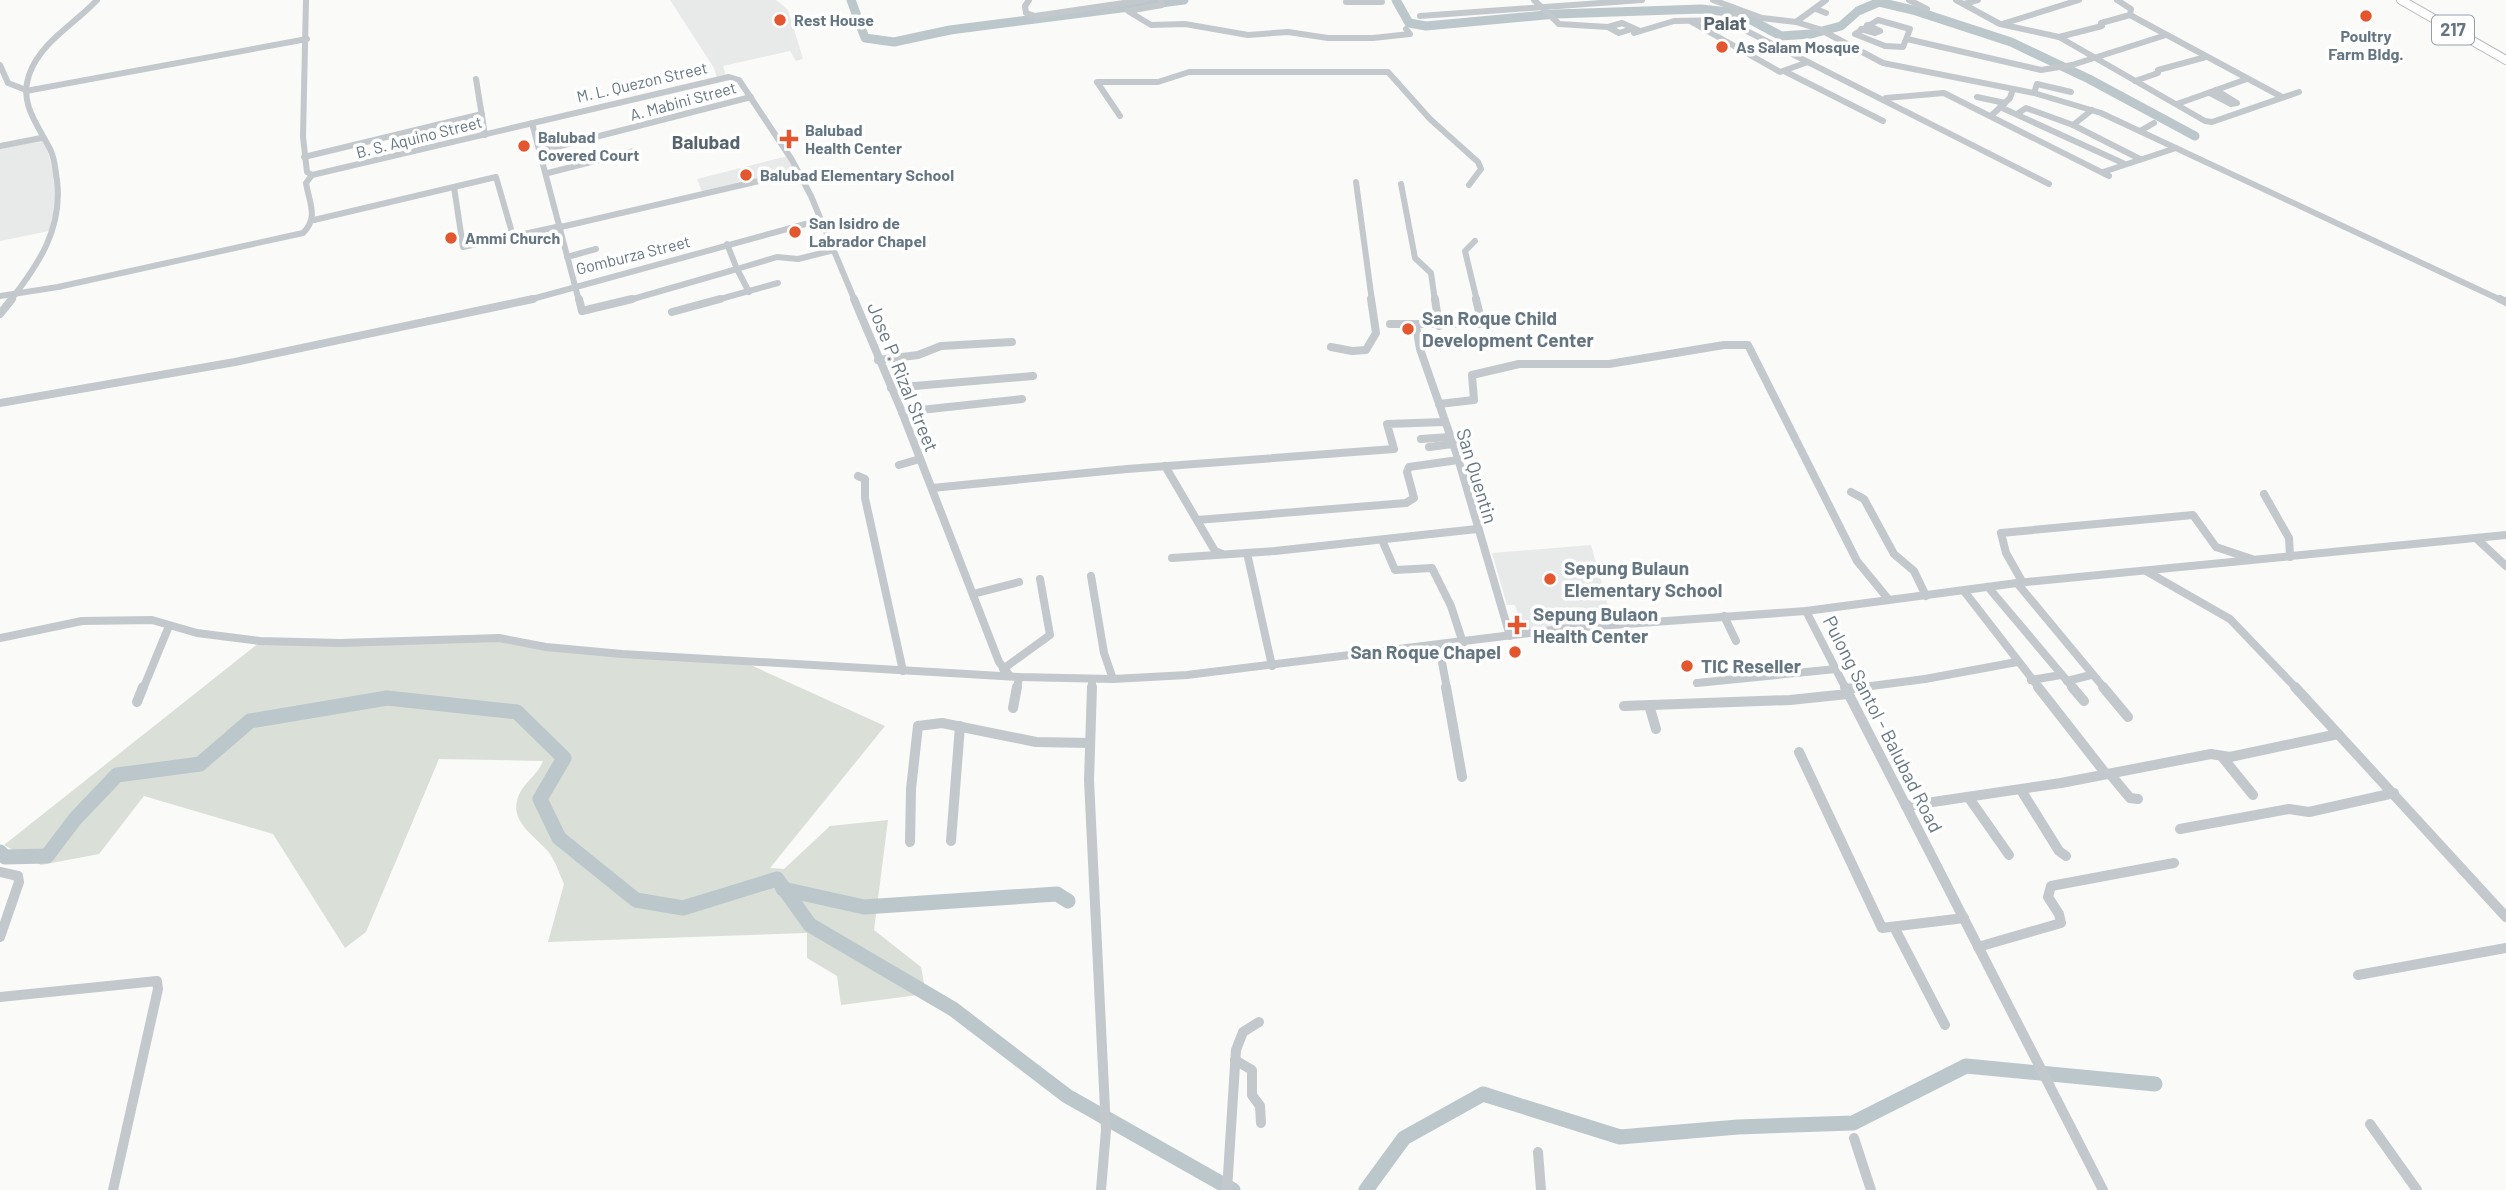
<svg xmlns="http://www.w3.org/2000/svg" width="2506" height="1190" viewBox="0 0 2506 1190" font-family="Barlow,sans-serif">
<rect width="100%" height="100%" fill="#fafaf8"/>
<!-- built -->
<g fill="#e8e9e9">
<polygon points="670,0 776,0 788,10 803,59 796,61 790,51 723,66 726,76 717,78 714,68"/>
<polygon points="44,139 56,181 54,230 0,241 0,147"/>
<polygon points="788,156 796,172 703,194 697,179"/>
<polygon points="1591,545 1612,620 1524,631 1515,605 1507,605 1492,553"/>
</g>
<!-- green -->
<path fill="#dadfd7" d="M496 639 744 662 885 726 770 868 784 869 830 826 888 820 874 930 921 967 926 994 841 1005 837 976 807 958V933L548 942 564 884C560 875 556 863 550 854 539 839 511 824 517 801 521 783 537 777 543 761L439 759 366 932 345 948 273 834 144 796 99 854 41 865 4 845 260 642Z"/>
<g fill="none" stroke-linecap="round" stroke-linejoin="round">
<!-- river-far1 -->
<g stroke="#bbc7cb" stroke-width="9">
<polyline points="851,0 865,38 894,42 950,30 1184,0"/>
<polyline points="1396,0 1409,23 1426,26 1556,14 1701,9 1738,13 1781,36 1811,34 1841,26 1858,11 1879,2 1913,10 2011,42 2089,79 2195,136"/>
</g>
<!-- river -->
<g stroke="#bbc7cb" stroke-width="15">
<polyline points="0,852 5,857 47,856 75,819 117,775 200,764 250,721 387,698 517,712 564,758 540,799 559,838 636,900 683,908 777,879 810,925 953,1009 1067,1096 1233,1190"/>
<polyline points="783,889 864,907 1057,894 1068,901"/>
<polyline points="1366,1190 1404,1138 1483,1094 1620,1137 1738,1127 1853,1123 1966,1066 2155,1084"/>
</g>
<!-- major casing -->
<g stroke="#b5babe" stroke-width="10">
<polyline id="major" points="2401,0 2506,60"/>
</g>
<!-- minor-far2 -->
<g stroke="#c3c8cc" stroke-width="6">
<polyline points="306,0 303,137 307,172 312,175"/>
<polyline points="1029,0 1025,6 1026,13 1035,16 1144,0"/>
<polyline points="1161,0 1162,5 1128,11 1151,25 1185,24 1248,35 1288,32 1328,38 1373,38 1410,34 1406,29"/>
<polyline points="1534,0 1559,24 1608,27"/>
<polyline points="1713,0 1762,18 1796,22 1819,29 1883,63 2034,93 2101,113 2503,301"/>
<polyline points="1909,0 1927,9"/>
<polyline points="1956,0 2000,24 2059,37 2205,121 2212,122 2299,92"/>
<polyline points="1346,2 1382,2"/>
<polyline points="1964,4 1978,0"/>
<polyline points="1816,9 1826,13"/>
<polyline points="2130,15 2282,97"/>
<polyline points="1420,16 1642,0"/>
<polyline points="1725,20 2049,184"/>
<polygon points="1878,20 1910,29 1903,47 1885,46 1855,34"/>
<polyline points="1690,21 1780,72 1808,62"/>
<polyline points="1796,22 1826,0"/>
<polyline points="2002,24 2079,0"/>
<polyline points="1632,29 1619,33 1608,27 1622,23 1640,31"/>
<polyline points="1861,29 1875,33 1880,31 1867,25"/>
<polyline points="1634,33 1674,21 1725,20 1740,11"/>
<polyline points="2059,37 2102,26 2101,23 2130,15 2131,9 2117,0"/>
<polyline points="1907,39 2041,70 2072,65 2166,35"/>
<polyline points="0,65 8,83 26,90"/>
<polyline points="1786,72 1883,121"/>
<polyline points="476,79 485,135"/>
<polyline points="2135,81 2158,73 2158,70 2206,57"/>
<polyline points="26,91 307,39"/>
<polyline points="2034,93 2037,84 2071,92"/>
<polyline points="2210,93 2231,104 2237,103 2216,90"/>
<polyline points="1977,97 2005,103"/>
<polyline points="1886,98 1944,93 2109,176"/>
<polyline points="2177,104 2247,79"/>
<polyline points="2000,107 2125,164"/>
<polyline points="2017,114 2026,108 2073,125 2140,159"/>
<polyline points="1120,116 1097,82 1158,82 1189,72 1388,72 1430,119 1478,162 1481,169 1469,185"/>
<polyline points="1991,116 2010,98 2013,89"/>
<polyline points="532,123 579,301"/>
<polyline points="2073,125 2092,110"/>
<polyline points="2140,131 2154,123"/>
<polyline points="0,146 41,138"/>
<polyline points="541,151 751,97"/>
<polyline points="304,157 482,114"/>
<polyline points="2103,172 2176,148"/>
<polyline points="548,173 634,151"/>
<polyline points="312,175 729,77 739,80 792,160 811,196 855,301"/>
<polyline points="1356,182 1372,301"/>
<polyline points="1401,184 1415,258 1431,273 1435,301"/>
<polyline points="454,187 463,247 561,226"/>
<polyline points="314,220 496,177 513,236"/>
<polyline points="561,227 798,172"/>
<polyline points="824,228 863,219"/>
<polyline points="1475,241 1465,251 1477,301"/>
<polyline points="727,244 737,269 777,257 798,259 834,250"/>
<polyline points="567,257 596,249"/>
<path d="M0 296 58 287 303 233C319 218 309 202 306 183L312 175"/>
<path d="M10 301C39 264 63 228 57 180 55 170 55 158 50 149 38 125 19 104 29 75 40 42 75 24 97 0"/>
<polyline points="525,301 820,220"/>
<polyline points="626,301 737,269 749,292"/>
<polyline points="713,301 778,283"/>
</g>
<!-- minor-far1 -->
<g stroke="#c3c8cc" stroke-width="8">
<polyline points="579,299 582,311 632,299"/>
<polyline points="854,299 902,412 999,662 1010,676"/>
<polyline points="1435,299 1439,326"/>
<polyline points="2500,299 2506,302"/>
<polyline points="672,312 720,299"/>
<polyline points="0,314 12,299"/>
<polyline points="1390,324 1482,324 1476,299"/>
<polyline points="1416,325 1420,349 1457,455 1510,636"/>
<polyline points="1331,347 1352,351 1366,350 1376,333 1371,299"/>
<polyline points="878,360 918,355 941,346 1012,342"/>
<polyline points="891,388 1033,376"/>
<polyline points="0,403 235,362 533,299"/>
<polyline points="1439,404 1474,400 1472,375 1519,364 1609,364 1724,345 1748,345 1857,561 1889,600"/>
<polyline points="902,412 1022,399"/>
<polyline points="1421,439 1450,437"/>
<polyline points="1429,447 1453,444"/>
<polyline points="899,465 920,459"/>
<polyline points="1165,466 1215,551 1222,554"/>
<polyline points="858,476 865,479 865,498 903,671"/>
<polyline points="932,488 1127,469 1394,449 1387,424 1444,422"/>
<polyline points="1851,492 1864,499 1894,554 1914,571 1926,596"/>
<polyline points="2264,494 2289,538 2290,557"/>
<polyline points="1197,520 1406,503 1414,498 1407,472 1409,467 1458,460"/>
<polyline points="2477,539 2506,566"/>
<polyline points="1382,540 1395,570 1432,568 1451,606 1463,643"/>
<polyline points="1247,553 1272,666"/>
<polyline points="1172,558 1275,551 1477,529"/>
<polyline points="2146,571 2230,619 2297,689"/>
<polyline points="1091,576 1104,653 1113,679"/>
<polyline points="2017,583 2105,689"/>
<polyline points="2023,583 2006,553 2001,533 2193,515 2216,547 2252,559"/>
<polyline points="1988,587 2074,689"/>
<polyline points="1964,591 2040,689"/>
<polyline points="973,594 1019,582"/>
<polyline points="1806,611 1846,689"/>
<polyline points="1724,616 1736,641"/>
<polyline points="0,638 82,621 152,620 197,633 260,641 340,643 499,638 546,647 622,654 1019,677 1113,679 1187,675 1570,628 1806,611 2017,583 2506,535"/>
<polyline points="1439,646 1447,689"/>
<polyline points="1003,669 1050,635 1040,579"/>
<polyline points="2031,680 2061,675"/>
<polyline points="2067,681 2091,675"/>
<polyline points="1697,683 1836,669"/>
<polyline points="143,689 169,626"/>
<polyline points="1017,689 1019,677"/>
<polyline points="1092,689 1092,680"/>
<polyline points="1848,689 1925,679 2017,662"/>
</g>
<!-- minor -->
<g stroke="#c3c8cc" stroke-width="10">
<polyline points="1092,687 1089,780 1106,1130 1101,1190"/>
<polyline points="1446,687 1462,777"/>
<polyline points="1845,687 2103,1190"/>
<polyline points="2038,687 2106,774"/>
<polyline points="2072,687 2084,701"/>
<polyline points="2103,687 2128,717"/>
<polyline points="2295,687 2506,917"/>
<polyline points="1846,689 1862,687"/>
<polyline points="137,702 143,687"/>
<polyline points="1649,705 1656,729"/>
<polyline points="1624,706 1790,700 1848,694"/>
<polyline points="1013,708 1017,687"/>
<polyline points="1799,752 1882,928 1964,918"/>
<polyline points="2223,758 2253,795"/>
<polyline points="2110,774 2130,798 2138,799"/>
<polyline points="2021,790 2059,851 2066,856"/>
<polyline points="1969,798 2009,855"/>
<polyline points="1906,806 2061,783 2211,754 2230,757 2338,734"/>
<polyline points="2180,829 2289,809 2309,812 2394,793"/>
<polyline points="951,841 960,726"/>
<polyline points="910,842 911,789 918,726 942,723 1036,742 1090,743"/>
<polyline points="0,872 18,876 19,882 0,937"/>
<polyline points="1894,927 1945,1025"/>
<polyline points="1978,947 2061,923 2059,914 2048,897 2051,886 2174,863"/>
<polyline points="2358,975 2506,948"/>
<polyline points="0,997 157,981 158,989 113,1190"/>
<polyline points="1235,1060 1252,1070 1252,1095 1260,1106 1261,1123"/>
<polyline points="2370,1124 2417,1190"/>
<polyline points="1854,1138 1871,1190"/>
<polyline points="1538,1152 1541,1190"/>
<polyline points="1227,1190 1236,1050 1243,1032 1259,1022"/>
</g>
<!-- major -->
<use href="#major" stroke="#fff" stroke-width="8"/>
</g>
<!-- markers -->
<g fill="#e4572e" stroke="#fff" stroke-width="2.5">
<circle cx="2366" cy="16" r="7"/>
<circle cx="780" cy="20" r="7"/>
<circle cx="1722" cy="47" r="7"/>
<path d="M785.5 128.5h7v7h7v7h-7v7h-7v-7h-7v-7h7z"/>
<circle cx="524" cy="146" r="7"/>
<circle cx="746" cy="175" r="7"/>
<circle cx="795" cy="232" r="7"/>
<circle cx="451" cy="238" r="7"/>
<circle cx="1408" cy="329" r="7"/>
<circle cx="1550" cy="579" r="7"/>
<path d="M1513.5 614.5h7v7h7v7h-7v7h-7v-7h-7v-7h7z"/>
<circle cx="1515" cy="652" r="7"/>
<circle cx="1687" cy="666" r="7"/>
</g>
<g text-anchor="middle" stroke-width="7" stroke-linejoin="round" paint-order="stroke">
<!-- far-poi labels -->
<g font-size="16" font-weight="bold" fill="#657683" stroke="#fff" text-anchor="start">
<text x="794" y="26">Rest House</text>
<text x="2366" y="42" text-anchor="middle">Poultry<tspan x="2366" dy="18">Farm Bldg.</tspan></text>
<text x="1736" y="53">As Salam Mosque</text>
<text x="805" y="136">Balubad<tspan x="805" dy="18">Health Center</tspan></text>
<text x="538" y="143">Balubad<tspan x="538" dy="18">Covered Court</tspan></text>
<text x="760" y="181">Balubad Elementary School</text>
<text x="809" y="229">San Isidro de<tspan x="809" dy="18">Labrador Chapel</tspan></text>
<text x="465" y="244">Ammi Church</text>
</g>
<!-- far-street labels -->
<g font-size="16" fill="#657683" stroke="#fff">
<text transform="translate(642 82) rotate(-13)" y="6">M. L. Quezon Street</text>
<text transform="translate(683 101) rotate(-15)" y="6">A. Mabini Street</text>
<text transform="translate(419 137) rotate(-14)" y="6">B. S. Aquino Street</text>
<text transform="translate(633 255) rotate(-14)" y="6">Gomburza Street</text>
</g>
<!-- shield labels -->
<rect fill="#fff" stroke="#939fa8" stroke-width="2" x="2432" y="15.5" width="42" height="29" rx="5"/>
<g font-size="18" font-weight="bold" fill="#657683">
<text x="2453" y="36">217</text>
</g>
<!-- far-quarter labels -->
<g font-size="19" font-weight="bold" fill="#57646e" stroke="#fff">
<text x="1725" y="30">Palat</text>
<text x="706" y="149">Balubad</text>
</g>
<!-- poi labels -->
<g font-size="19" font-weight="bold" fill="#657683" stroke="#fff" text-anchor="start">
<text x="1422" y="325">San Roque Child<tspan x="1422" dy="22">Development Center</tspan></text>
<text x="1564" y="575">Sepung Bulaun<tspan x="1564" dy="22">Elementary School</tspan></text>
<text x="1533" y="621">Sepung Bulaon<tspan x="1533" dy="22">Health Center</tspan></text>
<text x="1501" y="659" text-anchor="end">San Roque Chapel</text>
<text x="1701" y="673">TIC Reseller</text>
</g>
<!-- street labels -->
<g font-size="19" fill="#657683" stroke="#fff">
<text transform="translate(903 377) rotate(68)" y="7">Jose P. Rizal Street</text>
<text transform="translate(1477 476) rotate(73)" y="7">San Quentin</text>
<text transform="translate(1883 724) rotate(63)" y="7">Pulong Santol - Balubad Road</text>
</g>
</g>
</svg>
